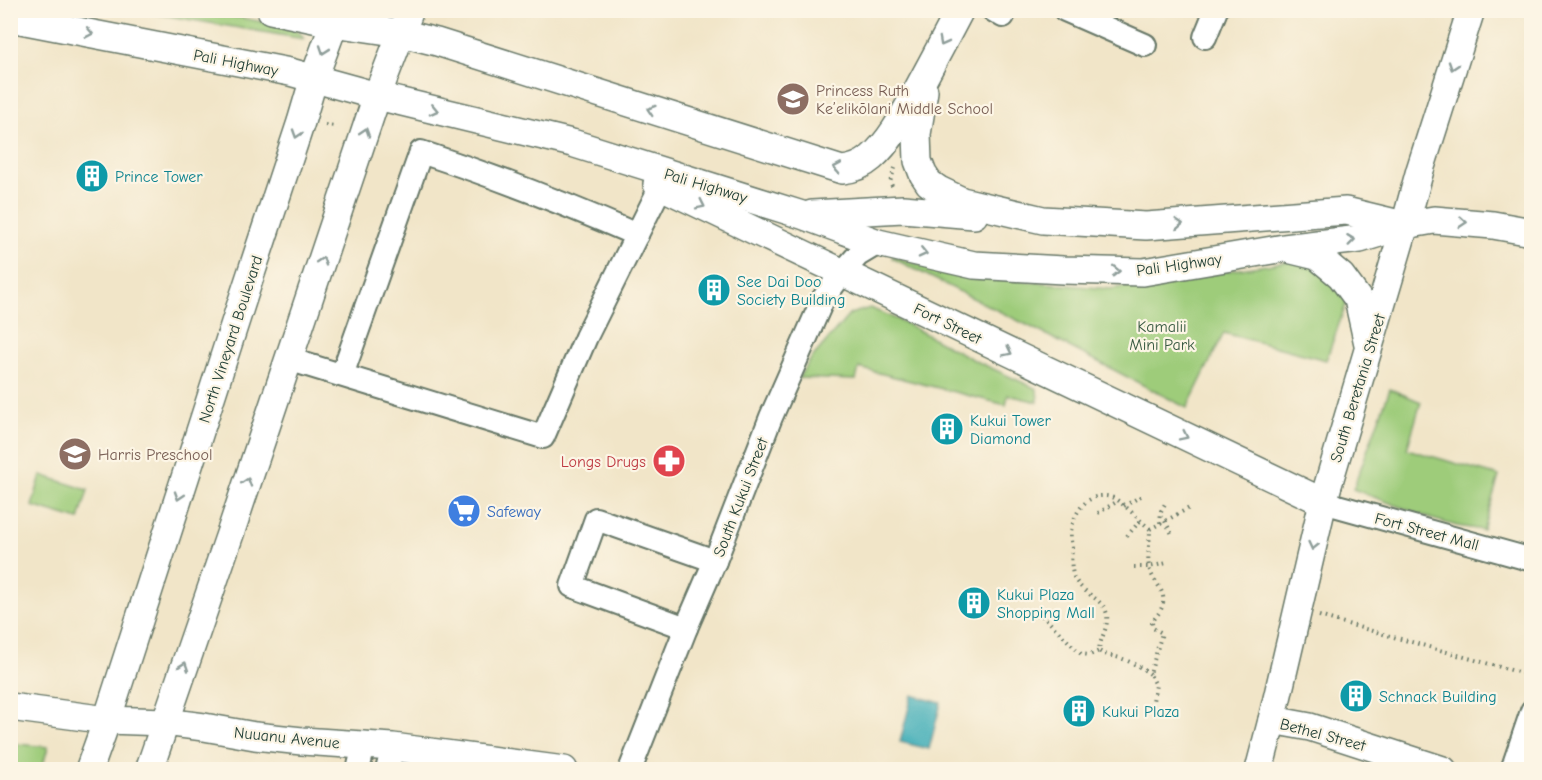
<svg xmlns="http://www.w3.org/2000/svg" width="1542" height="780" viewBox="0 0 1542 780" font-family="'Comic Neue',sans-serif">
<rect width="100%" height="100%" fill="#fcf5e5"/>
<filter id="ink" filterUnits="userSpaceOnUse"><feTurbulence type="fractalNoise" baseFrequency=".0167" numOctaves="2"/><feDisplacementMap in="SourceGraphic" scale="12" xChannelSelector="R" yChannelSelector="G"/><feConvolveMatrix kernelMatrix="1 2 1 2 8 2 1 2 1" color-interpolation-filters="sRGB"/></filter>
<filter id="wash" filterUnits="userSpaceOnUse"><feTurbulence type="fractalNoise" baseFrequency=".008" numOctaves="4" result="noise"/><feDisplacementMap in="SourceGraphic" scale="24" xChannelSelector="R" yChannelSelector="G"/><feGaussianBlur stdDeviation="1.35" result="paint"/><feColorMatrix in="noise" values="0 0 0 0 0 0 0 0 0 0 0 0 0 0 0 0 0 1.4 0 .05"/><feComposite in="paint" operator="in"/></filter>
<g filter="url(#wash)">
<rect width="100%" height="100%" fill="#f1e5c8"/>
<!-- green -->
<g fill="#9ecc7a" stroke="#5e8457" stroke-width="1.5">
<polygon points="139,11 206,11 289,27 301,34 304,39"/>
<polygon points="893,256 947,274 1110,289 1311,258 1348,299 1326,360 1224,333 1187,408 1033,328 892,258"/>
<polygon points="870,308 901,321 976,361 1037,389 1038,402 1008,395 1006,405 859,368 856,380 798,378 811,359 850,314"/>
<polygon points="1390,389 1421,402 1407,449 1499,476 1483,530 1457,526 1432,519 1353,489"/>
<polygon points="41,475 88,490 79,520 32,506"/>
<polygon points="10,742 18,744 48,747 42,769 11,769"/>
</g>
<!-- water -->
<polygon fill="#39aab6" stroke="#2c7475" stroke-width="1.5" points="912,695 941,703 929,749 900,742"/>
</g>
<g filter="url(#ink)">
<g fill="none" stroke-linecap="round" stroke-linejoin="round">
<!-- minor casing -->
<g stroke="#687868" stroke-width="26">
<g id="minor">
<polyline points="993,10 1003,16"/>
<polyline points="1065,10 1145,45"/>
<polyline points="1205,37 1216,10"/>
<polyline points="288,359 543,437 586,337 661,186"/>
<path d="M342 375 421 152C494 176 566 204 637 235"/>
<polyline points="1323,502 1532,560"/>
<polyline points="686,628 572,586 596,519 715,561"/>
<polyline points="358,770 364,745"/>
<polyline points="387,770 393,747"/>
<polyline points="630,770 686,628 715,561 771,417 823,299 842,273 858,255 878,243"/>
<polyline points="1512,770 1532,711"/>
</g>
</g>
<!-- major casing -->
<g stroke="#687868" stroke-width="30">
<g id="major">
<path d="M271 10 333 23 401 33 437 42 842 170C853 169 863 165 871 158 892 140 905 113 918 89 932 63 946 37 960 10"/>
<polyline points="10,18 290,72 377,96 572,143 802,215 878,243 974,265 1063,270 1143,272 1284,248 1360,239 1405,225 1434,220 1493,225 1532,232"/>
<polyline points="924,91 917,134 918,161 923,174 929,183 939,190 962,201 1043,220 1146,226 1346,211 1404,225"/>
<polyline points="657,184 1323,502"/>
<polyline points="812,214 903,209 974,215"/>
<polyline points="1292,250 1317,256 1341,276 1358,299 1368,344"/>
<polyline points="10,707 107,720 165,722 204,727 255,736 302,741 393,747 564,770"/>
<polyline points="1272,720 1310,727 1443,770"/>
<polyline points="89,770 107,720 242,301 301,122 314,78 339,10"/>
<polyline points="149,770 231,531 377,96 410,10"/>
<polyline points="1259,770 1272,720 1323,502 1405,225 1420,170 1471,10"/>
</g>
</g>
<!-- path -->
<g stroke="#687868" stroke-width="4" stroke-dasharray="1.5 4.5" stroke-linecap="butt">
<polyline points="325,125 335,126"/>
<polyline points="892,186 890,182 895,168"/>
<polyline points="1124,506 1141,496"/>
<polyline points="1098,513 1118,501"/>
<polyline points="1165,521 1173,536"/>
<polyline points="1160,523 1161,511 1166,502"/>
<polyline points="1150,529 1191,507"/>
<polyline points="1127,536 1140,521"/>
<polyline points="1134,567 1149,567 1167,563"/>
<polyline points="1035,616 1043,616 1081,654 1090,655 1099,651"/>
<polyline points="1319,616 1532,676"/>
<path d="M1150 674C1142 668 1133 663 1123 659 1115 656 1106 656 1099 651 1099 639 1111 625 1106 611 1101 598 1080 592 1074 577 1071 569 1071 559 1072 550 1072 544 1070 538 1071 532 1074 511 1088 491 1111 497 1121 500 1140 521 1150 529 1150 541 1147 556 1149 567 1152 582 1168 590 1162 607 1160 613 1155 617 1152 623L1153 628 1162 633 1150 674 1156 685 1152 706"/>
</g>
<!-- minor -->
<use href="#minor" stroke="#fff" stroke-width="22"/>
<!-- major -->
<use href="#major" stroke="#fff" stroke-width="27"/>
</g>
<!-- one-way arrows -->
<defs><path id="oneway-chevron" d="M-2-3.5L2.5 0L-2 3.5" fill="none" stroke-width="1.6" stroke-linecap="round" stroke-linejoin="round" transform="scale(1.5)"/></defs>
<g stroke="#8f9e9a">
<use href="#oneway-chevron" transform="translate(89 33) rotate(11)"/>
<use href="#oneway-chevron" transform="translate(943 42) rotate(118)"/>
<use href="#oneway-chevron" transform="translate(324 50) rotate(109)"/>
<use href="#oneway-chevron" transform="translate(1453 66) rotate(108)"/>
<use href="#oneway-chevron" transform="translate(434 110) rotate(13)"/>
<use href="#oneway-chevron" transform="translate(651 110) rotate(-162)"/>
<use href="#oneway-chevron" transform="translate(365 132) rotate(-72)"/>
<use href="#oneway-chevron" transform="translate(297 134) rotate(108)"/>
<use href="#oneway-chevron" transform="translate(837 168) rotate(-170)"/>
<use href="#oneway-chevron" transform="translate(701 205) rotate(26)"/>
<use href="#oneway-chevron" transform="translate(1463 222) rotate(5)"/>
<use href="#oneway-chevron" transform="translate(1179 224) rotate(-4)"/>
<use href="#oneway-chevron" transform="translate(1351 240) rotate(-7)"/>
<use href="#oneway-chevron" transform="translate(923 253) rotate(13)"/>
<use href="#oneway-chevron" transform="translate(322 261) rotate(-72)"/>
<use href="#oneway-chevron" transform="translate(1116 271) rotate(1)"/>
<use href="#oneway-chevron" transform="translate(1008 352) rotate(26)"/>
<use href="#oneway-chevron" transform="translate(1184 436) rotate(26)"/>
<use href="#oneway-chevron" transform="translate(247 482) rotate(-72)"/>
<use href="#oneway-chevron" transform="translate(179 496) rotate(108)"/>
<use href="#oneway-chevron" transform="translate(1313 546) rotate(103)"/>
<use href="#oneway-chevron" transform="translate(184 666) rotate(-71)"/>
</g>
</g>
<!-- icons -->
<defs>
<g id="school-disc" transform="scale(1.725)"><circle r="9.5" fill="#8d6e63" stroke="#fcf5e5"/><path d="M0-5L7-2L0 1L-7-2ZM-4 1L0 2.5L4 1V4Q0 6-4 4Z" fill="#fff"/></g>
<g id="building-disc" transform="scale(1.725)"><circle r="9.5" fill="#0f9aa8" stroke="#fcf5e5"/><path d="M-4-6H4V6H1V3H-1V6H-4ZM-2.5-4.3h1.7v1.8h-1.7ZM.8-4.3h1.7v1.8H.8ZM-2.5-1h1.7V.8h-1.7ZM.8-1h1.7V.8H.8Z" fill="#fff"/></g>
<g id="pharmacy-disc" transform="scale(1.725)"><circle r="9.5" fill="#e0444e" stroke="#fcf5e5"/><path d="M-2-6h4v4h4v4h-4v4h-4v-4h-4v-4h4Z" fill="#fff"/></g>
<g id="supermarket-disc" transform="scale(1.725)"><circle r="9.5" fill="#3f7fe0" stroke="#fcf5e5"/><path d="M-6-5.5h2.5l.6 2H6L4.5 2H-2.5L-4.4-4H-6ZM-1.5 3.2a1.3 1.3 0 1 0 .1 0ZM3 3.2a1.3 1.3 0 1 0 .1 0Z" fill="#fff"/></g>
</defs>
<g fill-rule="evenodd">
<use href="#school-disc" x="793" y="99"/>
<use href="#building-disc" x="92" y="176"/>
<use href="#building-disc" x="714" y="290"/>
<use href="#building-disc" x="947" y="429"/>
<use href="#school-disc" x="75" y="454"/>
<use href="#pharmacy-disc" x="669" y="461"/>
<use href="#supermarket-disc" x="464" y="511"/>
<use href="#building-disc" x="974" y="603"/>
<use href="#building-disc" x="1356" y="696"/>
<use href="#building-disc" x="1079" y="711"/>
</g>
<g text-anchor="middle" stroke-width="4.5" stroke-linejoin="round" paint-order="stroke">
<!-- street labels -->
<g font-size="16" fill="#1f3d34" stroke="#fcf5e5">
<text transform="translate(236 62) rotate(11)" y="6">Pali Highway</text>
<text transform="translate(706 185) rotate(17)" y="6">Pali Highway</text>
<text transform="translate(1179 264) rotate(-8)" y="6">Pali Highway</text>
<text transform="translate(948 323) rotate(26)" y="6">Fort Street</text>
<text transform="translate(230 339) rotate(-72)" y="6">North Vineyard Boulevard</text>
<text transform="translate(1357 388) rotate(-73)" y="6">South Beretania Street</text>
<text transform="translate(740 497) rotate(-69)" y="6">South Kukui Street</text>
<text transform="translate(1427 531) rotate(15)" y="6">Fort Street Mall</text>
<text transform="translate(1323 734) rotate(15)" y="6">Bethel Street</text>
<text transform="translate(287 737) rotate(6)" y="6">Nuuanu Avenue</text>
</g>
<!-- education labels -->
<g font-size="16" fill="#785e54" stroke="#fcf5e5" text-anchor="start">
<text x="816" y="96">Princess Ruth<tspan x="816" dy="18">Ke’elikōlani Middle School</tspan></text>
<text x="98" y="460">Harris Preschool</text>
</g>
<!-- culture labels -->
<g font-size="16" fill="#0d838f" stroke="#fcf5e5" text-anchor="start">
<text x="115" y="182">Prince Tower</text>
<text x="737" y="287">See Dai Doo<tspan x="737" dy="18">Society Building</tspan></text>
<text x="970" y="426">Kukui Tower<tspan x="970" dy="18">Diamond</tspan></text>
<text x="997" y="600">Kukui Plaza<tspan x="997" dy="18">Shopping Mall</tspan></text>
<text x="1379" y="702">Schnack Building</text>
<text x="1102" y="717">Kukui Plaza</text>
</g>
<!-- park labels -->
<g font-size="16" fill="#385a42" stroke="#fcf5e5">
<text x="1162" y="332">Kamalii<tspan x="1162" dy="18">Mini Park</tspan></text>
</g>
<!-- health labels -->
<g font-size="16" fill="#be3a42" stroke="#fcf5e5" text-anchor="end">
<text x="646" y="467">Longs Drugs</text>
</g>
<!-- shop labels -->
<g font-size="16" fill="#366cbe" stroke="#fcf5e5" text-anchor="start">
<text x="487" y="517">Safeway</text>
</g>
</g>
<!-- margin -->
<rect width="1542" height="780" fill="none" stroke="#fcf5e5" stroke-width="36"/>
</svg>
